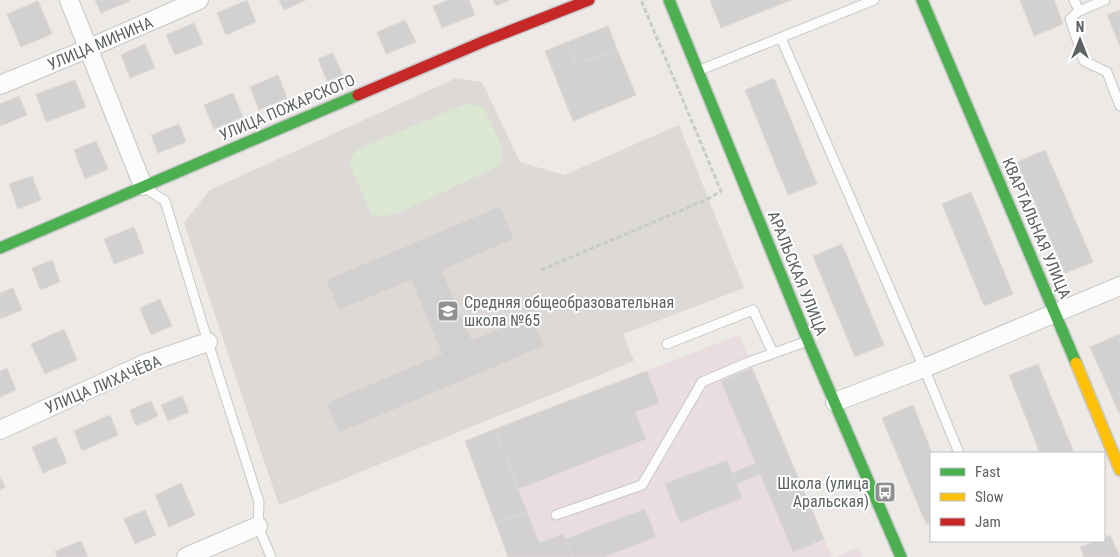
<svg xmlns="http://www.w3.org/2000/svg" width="1120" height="557" viewBox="0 0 1120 557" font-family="'Roboto Condensed',sans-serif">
<rect width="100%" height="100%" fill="#ece9e7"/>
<!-- education -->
<polygon fill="#ddd9d7" points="456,78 482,82 520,162 564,175 679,125 744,288 623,334 634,361 279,505 184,223 210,190"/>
<!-- medical -->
<g fill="#eadddf">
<polygon points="739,335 832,557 508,557 465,441"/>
<polygon points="858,547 862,557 836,557"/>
</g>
<!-- green -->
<polygon fill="#dbe6d3" points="467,103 475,105 484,108 502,147 502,159 497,167 396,214 382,216 372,215 350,166 351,157 358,149"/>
<!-- building -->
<g fill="#d3d0d0" stroke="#dbd8d6">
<polygon points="95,0 129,0 130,1 101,13"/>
<polygon points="247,0 256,22 226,35 217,13"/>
<polygon points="279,0 306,0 284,10"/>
<polygon points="449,0 469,0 475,15 442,28 433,6"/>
<polygon points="493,0 510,0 496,6"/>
<polygon points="710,0 791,0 721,28"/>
<polygon points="1020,0 1054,0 1063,24 1034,36"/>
<polygon points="38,1 52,34 21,47 7,14"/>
<polygon points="1120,10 1120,46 1107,15"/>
<polygon points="405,20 416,42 386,54 377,32"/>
<polygon points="194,23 203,44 175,55 166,35"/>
<polygon points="608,26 617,49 576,65 567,42"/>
<polygon points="567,42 576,65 617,49 636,95 573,121 545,51"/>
<polygon points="145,44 155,68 130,78 121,55"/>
<polygon points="333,53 343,75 327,81 318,59"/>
<polygon points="278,75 287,98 259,110 250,87"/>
<polygon points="774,78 817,184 788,195 745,90"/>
<polygon points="75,80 86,107 46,122 36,94"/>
<polygon points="233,93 243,117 214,129 204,105"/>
<polygon points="19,96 27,115 0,126 0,104"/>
<polygon points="179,124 186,142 158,153 151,135"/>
<polygon points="96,141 108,169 85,179 74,150"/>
<polygon points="1045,150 1093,262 1065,273 1017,162"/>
<polygon points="32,176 41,200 18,209 9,184"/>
<polygon points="971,192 1013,294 984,306 942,204"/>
<polygon points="500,206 514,239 442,270 472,340 531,315 544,346 339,433 326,403 442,354 411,280 339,310 326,280"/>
<polygon points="134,227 144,253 114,264 104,239"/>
<polygon points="842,244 884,345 855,357 813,256"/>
<polygon points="52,260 60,282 40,290 32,268"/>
<polygon points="13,288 22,310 0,319 0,293"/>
<polygon points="160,299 172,326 151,335 140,308"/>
<polygon points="64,329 77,360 45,374 31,344"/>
<polygon points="1120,334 1120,415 1090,347"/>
<polygon points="1038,364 1074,453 1040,453 1009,375"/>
<polygon points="7,368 16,390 0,397 0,371"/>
<polygon points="752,368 824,539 793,552 721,381"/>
<polygon points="647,371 659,403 635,412 646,439 518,489 495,429"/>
<polygon points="182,396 189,412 168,421 161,405"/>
<polygon points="151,401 158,416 136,426 130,410"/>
<polygon points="913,405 932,453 931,522 926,524 882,418"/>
<polygon points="110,415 118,435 82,451 74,431"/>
<polygon points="495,429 527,512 496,524 465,441"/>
<polygon points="56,437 67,463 43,473 32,447"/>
<polygon points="727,460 742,498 680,523 665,484"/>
<polygon points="756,463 760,474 737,484 732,473"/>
<polygon points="0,477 5,487 0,490"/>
<polygon points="181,483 195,515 169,527 155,495"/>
<polygon points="645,509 656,537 604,557 572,557 565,539"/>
<polygon points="145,510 156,535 135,544 124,519"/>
<polygon points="527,512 539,543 563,534 572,557 508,557 496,524"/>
<polygon points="1110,535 1120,557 1084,557 1080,547 1097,541 1104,541 1104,538"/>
<polygon points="81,541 88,557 57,557 55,551"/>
</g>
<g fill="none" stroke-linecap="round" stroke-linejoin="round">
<!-- lane casing -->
<g stroke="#c8c7c7" stroke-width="11">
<g id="lane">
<polyline points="1074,0 1079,11 1070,19 1084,61 1107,72 1120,106"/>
<polyline points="1079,11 1105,0"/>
<polyline points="781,38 924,368 959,453"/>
<polyline points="700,70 874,0"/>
<polyline points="147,189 165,201 208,342 259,502 258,526 271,557"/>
<polyline points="667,344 753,310 773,353"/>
<polyline points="556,515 642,485 702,382 749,362 805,342"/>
</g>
</g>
<!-- street casing -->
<g stroke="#c8c7c7" stroke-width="20">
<g id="street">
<polyline points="69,0 143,186"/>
<polyline points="0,85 87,49 199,0"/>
<polyline points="835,402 924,368 1120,286"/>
<polyline points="0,430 144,364 208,342"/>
<polyline points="186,557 258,526"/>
</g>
</g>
<!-- fast casing -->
<g stroke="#c8c7c7" stroke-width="14">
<g id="fast">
<polyline points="669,0 808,341 901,557"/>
<polyline points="922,0 1076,363"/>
<polyline points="0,248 358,95"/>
</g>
</g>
<!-- slow casing -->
<g stroke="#c8c7c7" stroke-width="14">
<polyline id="slow" points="1076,363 1120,470"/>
</g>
<!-- jam casing -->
<g stroke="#c8c7c7" stroke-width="14">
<polyline id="jam" points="358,95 487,40 589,0"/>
</g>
<!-- path -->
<polyline stroke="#c8ccc9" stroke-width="3" stroke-dasharray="5 2.5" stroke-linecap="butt" points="541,270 708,199 721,191 641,0"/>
<!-- lane -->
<use href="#lane" stroke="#fcfcfb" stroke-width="9"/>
<!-- street -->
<use href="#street" stroke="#fcfcfb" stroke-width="18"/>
<!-- fast -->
<use href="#fast" stroke="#4caf50" stroke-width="11"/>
<!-- slow -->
<use href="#slow" stroke="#ffc107" stroke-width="11"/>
<!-- jam -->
<use href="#jam" stroke="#c62828" stroke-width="11"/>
</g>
<!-- icons -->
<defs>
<g id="school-square" transform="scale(1.125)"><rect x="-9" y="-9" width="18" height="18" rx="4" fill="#8f9192" stroke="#fff"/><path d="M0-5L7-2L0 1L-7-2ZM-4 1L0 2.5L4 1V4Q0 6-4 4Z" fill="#fff"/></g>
<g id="bus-square" transform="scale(1.125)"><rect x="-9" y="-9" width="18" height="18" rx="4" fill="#8f9192" stroke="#fff"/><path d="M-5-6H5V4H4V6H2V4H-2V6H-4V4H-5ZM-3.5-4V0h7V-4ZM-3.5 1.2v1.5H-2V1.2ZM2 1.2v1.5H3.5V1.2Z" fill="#fff"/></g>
</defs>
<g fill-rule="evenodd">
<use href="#school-square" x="448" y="311"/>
<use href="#bus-square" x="885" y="492"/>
</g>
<g text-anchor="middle" stroke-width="4" stroke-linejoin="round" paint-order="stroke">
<!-- street labels -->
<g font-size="16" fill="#5d6264" stroke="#fff">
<text transform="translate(100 43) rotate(-23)" y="6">УЛИЦА МИНИНА</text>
<text transform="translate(287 107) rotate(-23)" y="6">УЛИЦА ПОЖАРСКОГО</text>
<text transform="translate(1037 228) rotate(67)" y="6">КВАРТАЛЬНАЯ УЛИЦА</text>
<text transform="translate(798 273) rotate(68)" y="6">АРАЛЬСКАЯ УЛИЦА</text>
<text transform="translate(103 384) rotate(-23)" y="6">УЛИЦА ЛИХАЧЁВА</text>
</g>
<!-- poi labels -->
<g font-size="16" fill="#5d6264" stroke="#fff" text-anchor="start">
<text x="464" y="308">Средняя общеобразовательная<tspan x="464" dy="18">школа №65</tspan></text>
<text x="869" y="489" text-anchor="end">Школа (улица<tspan x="869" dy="18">Аральская)</tspan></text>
</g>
</g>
<!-- legend -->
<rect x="930" y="452" width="175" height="90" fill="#ffffff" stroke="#bec0c1"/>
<rect x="940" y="468" width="25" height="8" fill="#4caf50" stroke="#bec0c1"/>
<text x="975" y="477" font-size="15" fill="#5d6264">Fast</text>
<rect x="940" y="493" width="25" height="8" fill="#ffc107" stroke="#bec0c1"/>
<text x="975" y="502" font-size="15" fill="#5d6264">Slow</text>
<rect x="940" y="518" width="25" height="8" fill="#c62828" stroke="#bec0c1"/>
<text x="975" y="527" font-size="15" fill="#5d6264">Jam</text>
<!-- north arrow -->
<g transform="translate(1080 40)" stroke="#ffffff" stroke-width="4" paint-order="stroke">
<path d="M0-4L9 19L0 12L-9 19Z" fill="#5d6264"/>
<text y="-8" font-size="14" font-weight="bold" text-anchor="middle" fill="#5d6264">N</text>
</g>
</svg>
